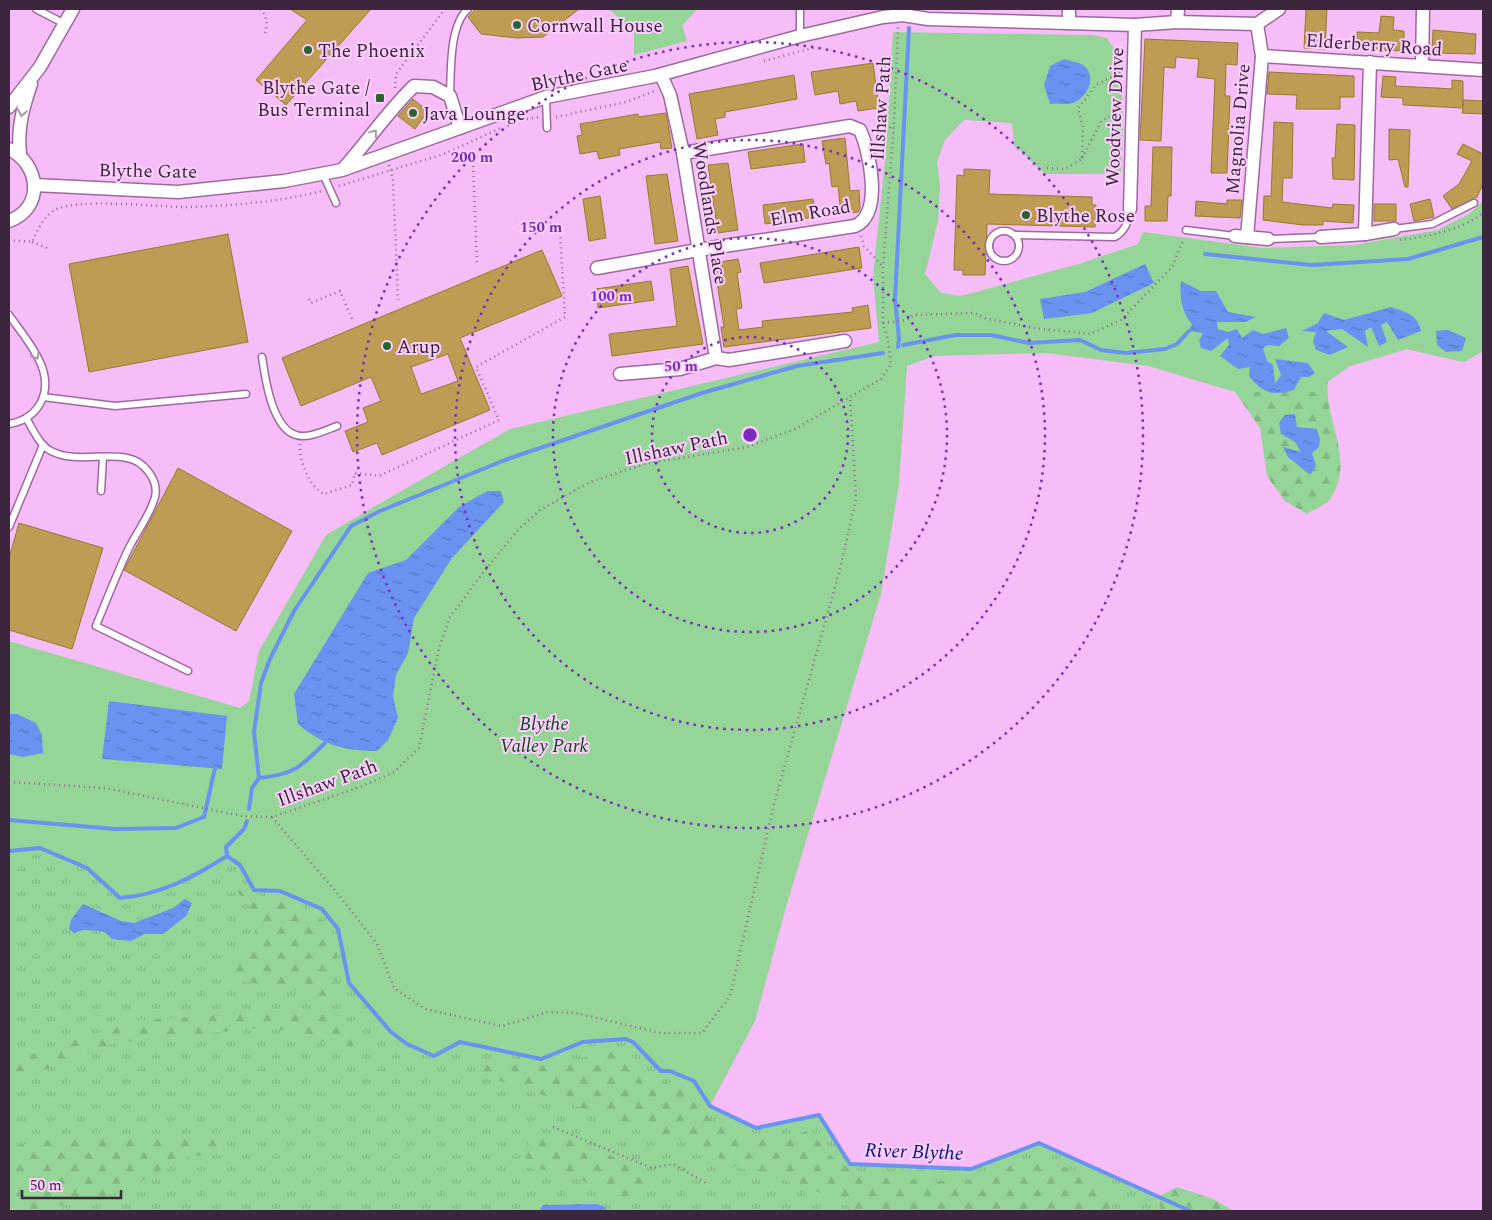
<svg xmlns="http://www.w3.org/2000/svg" width="1492" height="1220" viewBox="0 0 1492 1220" font-family="Spectral,serif">
<defs>
<pattern id="grass-tufts" width="24" height="20" patternUnits="userSpaceOnUse" patternTransform="scale(1.25)"><rect width="24" height="20" fill="#96d598"/><path d="M3 7l-1-3M5 7V3M7 7l1-3M15 17l-1-3M17 17v-4M19 17l1-3" fill="none" stroke="#82b784"/></pattern>
<pattern id="forest-firs" width="22" height="20" patternUnits="userSpaceOnUse" patternTransform="scale(1.25)"><rect width="22" height="20" fill="#96d598"/><path d="M5 1l3.5 6h-7zM16 11l3.5 6h-7z" fill="#82b784"/></pattern>
<pattern id="water-ripples" width="26" height="14" patternUnits="userSpaceOnUse" patternTransform="scale(1.25)"><rect width="26" height="14" fill="#6a92f0"/><path d="M2 4q2-2 4 0t4 0M15 11q2-2 4 0t4 0" fill="none" stroke="#5877c4"/></pattern>
</defs>
<rect width="100%" height="100%" fill="#f6bdf8"/>
<!-- grass -->
<path fill="url(#grass-tufts)" d="M40 848 87 868 120 898C160 895 194 877 227 856L240 865 254 890 280 891 322 909 338 929 349 983 391 1032 460 1042 541 1059 583 1042 626 1039 633 1042 661 1071H671L694 1081 710 1106 756 1128 819 1115 850 1164 971 1169 1039 1143 1158 1197 1160 1211H9V851Z"/>
<!-- forest -->
<g fill="url(#forest-firs)">
<path d="M1178 296 1483 351 1464 362 1407 349 1350 366 1328 381C1323 419 1357 461 1330 499 1326 505 1313 510 1307 514L1285 501 1267 476 1260 428 1235 392 1256 391Z"/>
<polygon points="235,889 304,906 329,927 336,944 339,973 326,996 242,981 224,974 226,963 247,951 255,933 255,912"/>
<path d="M270 1009C307 1011 337 1011 366 1040L356 1055 309 1036 268 1027 116 1043 9 1083V1058L23 1057 133 1021 207 1016Z"/>
<path d="M601 1050 627 1052 659 1080 683 1089 702 1107 713 1124 746 1137H791L808 1130 832 1157 862 1177 963 1182 1039 1156 1118 1190 1110 1211H859L809 1188 738 1167 682 1141 479 1074V1065C520 1065 565 1070 601 1050Z"/>
<path d="M543 1133C572 1135 632 1160 647 1184L646 1193C619 1205 595 1184 571 1176 557 1171 542 1170 528 1167L525 1159 530 1138Z"/>
<polygon points="81,1134 225,1138 226,1151 180,1159 126,1190 87,1201 27,1211 9,1211 9,1147"/>
<polygon points="1177,1187 1213,1199 1234,1211 1160,1211 1158,1197"/>
</g>
<!-- park -->
<g fill="#96d598">
<polygon points="609,9 697,9 682,26 687,41 634,55 634,31"/>
<path d="M893 32 1093 35 1107 38 1120 58 1123 127 1121 174H1045L1014 145 1012 123 964 120 945 140 937 162 940 186 938 221 925 274 941 293 961 296 1082 263 1138 244 1143 232 1262 248 1354 245 1438 230 1469 214 1483 201V351L1464 362 1407 349 1350 366 1313 392H1235L1148 366 1046 353 934 356 907 366 899 484 881 594 786 907 755 1021 710 1106C696 1084 689 1071 661 1071L633 1042 626 1039 583 1042 541 1059 460 1042 434 1056 407 1044 391 1032 349 983 338 929 322 909 280 891 254 890 240 865 227 856C194 877 160 895 120 898L87 868 40 848 9 851V641L240 708 249 701 259 651 326 535 403 490 510 429 879 342 873 277 885 160Z"/>
</g>
<!-- water -->
<g fill="url(#water-ripples)">
<path d="M1064 59C1069 61 1078 62 1083 65 1098 76 1088 97 1073 103 1067 105 1056 103 1050 104L1044 85 1050 66Z"/>
<polygon points="1145,264 1154,283 1092,313 1044,319 1040,299 1085,292"/>
<path d="M1181 281 1201 291H1216L1228 312 1256 317 1245 322H1217L1218 329 1228 332 1237 329 1242 338 1253 330 1263 334 1286 328 1289 338 1279 346 1268 345 1263 348 1267 361 1273 365 1275 384 1281 375 1275 359 1308 363 1315 373 1309 377H1301L1294 390C1273 396 1263 394 1249 376L1250 367 1238 369 1220 356 1229 345 1228 338 1211 351 1201 348 1199 340 1203 333 1189 331 1192 324C1182 314 1179 295 1181 281Z"/>
<path d="M1391 307C1405 312 1418 314 1421 331L1398 340 1387 322 1381 325 1387 342 1379 346 1371 327 1365 331 1368 347 1342 329 1326 331 1348 347 1330 355 1316 350 1313 341 1316 332 1302 331 1318 323 1324 313 1344 320Z"/>
<polygon points="1448,330 1466,338 1462,351 1446,352 1437,345 1436,331"/>
<polygon points="1295,414 1297,427 1317,429 1320,440 1319,447 1312,453 1316,466 1310,475 1288,457 1283,447 1301,452 1295,442 1281,434 1279,423 1285,415"/>
<path d="M487 491H501L504 502 452 558 414 618 408 653 396 675 393 696 398 718 388 740 377 751C345 751 322 745 298 724L294 694 368 573 406 560 459 507Z"/>
<polygon points="109,701 227,716 222,769 102,759"/>
<polygon points="9,714 17,714 36,723 42,735 43,753 23,757 9,754"/>
<polygon points="185,899 192,903 186,916 163,934 145,934 131,941 112,939 105,932 100,931 84,930 74,933 69,929 71,920 83,904 121,921 134,923 173,908"/>
<polygon points="597,1204 605,1207 607,1211 539,1211 543,1205"/>
</g>
<g fill="none" stroke-linecap="round" stroke-linejoin="round">
<!-- stream -->
<g stroke="#6a92f0" stroke-width="4">
<polyline points="1205,254 1312,265 1408,259 1483,237"/>
<polyline points="903,345 956,335 991,335 1029,343 1080,340 1101,350 1126,353 1165,349 1177,344 1189,331"/>
<polyline points="898,347 899,339 895,299 909,28"/>
<polyline points="259,778 254,732 261,683 270,659 294,611 351,526 380,511 505,460 702,393 797,366 883,353"/>
<path d="M249 809 252 788 259 778C293 775 301 767 325 743"/>
<polyline points="9,820 115,829 176,828 204,817 215,768"/>
<path d="M9 851 40 848 87 868 120 898C160 895 194 877 227 856L240 865 254 890 280 891 322 909 338 929 349 983 391 1032 407 1044 434 1056 460 1042 541 1059 583 1042 626 1039 633 1042 661 1071H670L694 1081 710 1106 756 1128 819 1115 850 1164 971 1169 1039 1143 1190 1211"/>
<polyline points="227,856 226,847 244,829 247,821"/>
</g>
</g>
<!-- building -->
<g fill="#be9c53" stroke="#99792e" fill-rule="evenodd">
<polygon points="290,9 371,9 286,105 256,80 307,20"/>
<polygon points="476,9 579,9 543,37 516,38 481,34 468,17"/>
<polygon points="1306,9 1327,9 1325,49 1304,48"/>
<polygon points="1381,16 1394,17 1393,30 1404,31 1404,51 1357,49 1357,32 1379,33"/>
<polygon points="1433,30 1476,34 1475,54 1432,53"/>
<polygon points="1145,39 1238,43 1237,65 1226,64 1225,96 1230,96 1227,173 1211,173 1215,79 1197,77 1199,59 1176,57 1175,68 1164,67 1161,141 1140,140"/>
<polygon points="873,63 879,108 858,111 856,101 840,104 838,91 815,95 811,72"/>
<polygon points="1269,72 1354,76 1354,97 1340,97 1340,109 1296,109 1297,95 1267,94"/>
<polygon points="794,75 797,99 725,112 725,117 715,119 718,135 697,139 689,94"/>
<polygon points="1383,76 1396,77 1395,86 1436,88 1452,89 1452,80 1463,81 1463,107 1463,100 1483,101 1483,114 1462,113 1463,108 1403,105 1403,98 1381,97"/>
<polygon points="413,99 428,111 415,129 398,116"/>
<polygon points="666,113 672,148 661,149 660,142 619,149 620,155 599,159 597,151 580,154 577,136 582,135 580,124 638,114 638,117"/>
<polygon points="1274,122 1293,123 1292,178 1283,178 1282,202 1332,208 1333,204 1354,205 1353,223 1323,221 1323,225 1303,225 1263,220 1264,196 1271,196"/>
<polygon points="1337,124 1355,125 1354,180 1333,179 1332,158 1335,158"/>
<polygon points="1389,129 1410,130 1408,187 1405,187 1398,159 1389,160"/>
<polygon points="845,138 850,191 859,190 860,208 858,212 841,214 838,186 832,187 829,163 826,164 822,141"/>
<polygon points="803,144 805,162 751,169 748,152"/>
<polygon points="1463,144 1483,154 1483,184 1477,197 1452,209 1443,196 1459,184 1472,161 1457,154"/>
<polygon points="1153,147 1172,147 1171,196 1168,196 1167,221 1145,221 1145,206 1151,206"/>
<polygon points="728,163 738,230 718,233 708,165"/>
<polygon points="964,169 990,170 989,194 1092,197 1092,205 1096,205 1095,227 987,224 985,275 963,275 963,270 954,270 957,175 964,176"/>
<polygon points="667,174 678,241 655,244 646,176"/>
<polygon points="600,196 606,238 589,241 583,199"/>
<polygon points="813,199 816,217 765,224 763,205"/>
<polygon points="1430,199 1434,217 1414,221 1410,204"/>
<polygon points="1227,200 1242,200 1240,218 1195,216 1196,201 1227,204"/>
<rect x="1374" y="204" width="22" height="17"/>
<polygon points="228,234 248,342 89,372 69,264"/>
<polygon points="859,247 862,268 764,283 760,263"/>
<path d="M542 250 562 296 460 338 490 410 382 455 377 443 353 452 345 431 368 422 363 408 381 401 371 377 301 406 282 358ZM448 354 458 381 421 394 411 367Z"/>
<polygon points="738,259 741,272 737,273 742,308 736,309 739,330 763,327 762,321 853,312 852,308 868,305 871,328 724,347 721,327 724,327 714,263"/>
<polygon points="688,266 703,344 612,356 609,334 677,326 670,269"/>
<polygon points="651,281 654,300 598,308 596,289"/>
<polygon points="178,468 292,531 236,631 124,570"/>
<polygon points="19,523 103,548 72,649 9,630 9,558"/>
</g>
<g fill="none" stroke-linecap="round" stroke-linejoin="round">
<!-- lane casing -->
<g stroke="#9d699f" stroke-width="9">
<g id="lane">
<polyline points="36,9 65,24"/>
<polyline points="800,9 800,36"/>
<path d="M450 96C451 72 449 25 468 9"/>
<polyline points="546,97 547,128"/>
<polyline points="323,174 336,203"/>
<polyline points="1394,229 1432,224 1474,203"/>
<polyline points="1186,230 1235,236"/>
<circle cx="1004" cy="246" r="15"/>
<path d="M1015 235 1115 237C1126 230 1128 222 1130 209"/>
<polyline points="1268,239 1321,237"/>
<path d="M9 315C27 341 60 375 38 407 31 417 21 422 9 424"/>
<path d="M262 357C265 378 272 428 296 435 308 439 326 430 337 426"/>
<polyline points="43,397 115,406 246,394"/>
<path d="M26 418C33 429 39 445 51 451 74 463 102 453 127 458 144 461 159 480 155 497 150 516 135 534 127 552 116 576 106 601 96 626L188 671"/>
<polyline points="101,491 103,457"/>
<polyline points="9,527 43,445"/>
</g>
</g>
<!-- street casing -->
<g stroke="#9d699f" stroke-width="15">
<g id="street">
<polyline points="1177,22 1178,9"/>
<polyline points="1069,23 1069,9"/>
<polyline points="1262,56 1483,70"/>
<polyline points="1422,66 1423,9"/>
<polyline points="661,75 670,95 683,153 716,358"/>
<polyline points="9,107 40,67 73,9"/>
<path d="M9 149C40 164 45 208 9 221"/>
<path d="M20 154C17 129 23 107 31 84"/>
<path d="M344 168C368 141 388 111 414 86L433 87 450 96 460 128"/>
<polyline points="34,185 178,192 284,181 342,170 546,97 655,76 800,36 883,17 903,15 928,19 1135,25 1177,22 1257,24 1279,9"/>
<polyline points="1130,209 1135,25"/>
<polyline points="1365,234 1370,62"/>
<polyline points="1235,236 1268,239"/>
<polyline points="1247,237 1262,56 1257,24"/>
<polyline points="1321,237 1365,234 1394,229"/>
<path d="M597 268 698 250 855 226C883 214 870 152 860 130L850 126 683 153"/>
<polyline points="620,374 680,369 716,358 729,360 845,341"/>
</g>
</g>
<!-- path -->
<g stroke="#906b92" stroke-width="2.5" stroke-dasharray="1 4" stroke-linecap="butt">
<path d="M260 9C268 17 268 25 264 36"/>
<polyline points="764,61 816,47"/>
<polyline points="395,88 396,74 445,9"/>
<polyline points="556,117 626,102 655,91"/>
<polyline points="522,120 539,117"/>
<polyline points="877,143 893,124"/>
<polyline points="1082,158 1101,122 1107,117 1120,117"/>
<polyline points="473,161 477,266"/>
<polyline points="389,165 393,180 398,300"/>
<polyline points="1047,168 1065,169 1082,159 1083,128 1078,108 1096,85 1122,72"/>
<polyline points="339,186 444,154 503,127"/>
<polyline points="861,236 864,246 883,267"/>
<path d="M9 240 32 242C37 231 42 219 53 211 74 197 156 207 185 207 231 206 278 202 322 191"/>
<path d="M1400 240C1428 236 1460 231 1483 213"/>
<polyline points="32,242 50,249"/>
<polyline points="309,299 311,303 340,291 352,319"/>
<polyline points="883,323 907,320 913,315 974,313 985,318 1033,328 1090,334 1121,320 1172,267 1182,243 1186,240"/>
<path d="M300 444C299 461 309 487 324 494L352 485 355 473 379 476 499 420 476 367 565 317 560 229 548 222"/>
<polyline points="9,782 105,788 242,816 272,817 360,787 394,772 419,748 439,648 450,617 479,578 517,531 540,510 590,482 645,464 747,447 795,429 881,379 891,364 888,341 883,323 883,267 894,123 898,27"/>
<polyline points="272,817 338,894 377,944 394,988 425,1009 501,1026 549,1012 576,1013 661,1033 702,1033 730,996 774,804 839,573 856,499 850,397"/>
<polyline points="553,1127 652,1168 673,1164 706,1183"/>
</g>
<!-- lane -->
<use href="#lane" stroke="#fff" stroke-width="6"/>
<!-- street -->
<use href="#street" stroke="#fff" stroke-width="12"/>
</g>
<!-- one-way arrows -->
<defs><path id="oneway-chevron" d="M-2-3.5L2.5 0L-2 3.5" fill="none" stroke-width="1.6" stroke-linecap="round" stroke-linejoin="round" transform="scale(1.25)"/></defs>
<g stroke="#a79da8">
<use href="#oneway-chevron" transform="translate(22 113) rotate(101)"/>
<use href="#oneway-chevron" transform="translate(374 133) rotate(-53)"/>
<use href="#oneway-chevron" transform="translate(36 356) rotate(60)"/>
</g>
<!-- distance rings -->
<g fill="none" stroke="#7b2cbf" stroke-width="2.5" stroke-dasharray="2.5 5">
<circle cx="750" cy="435" r="98"/>
<circle cx="750" cy="435" r="197"/>
<circle cx="750" cy="435" r="295"/>
<circle cx="750" cy="435" r="393"/>
</g>
<!-- markers -->
<g fill="#28652d" stroke="#fdcffe" stroke-width="2">
<circle cx="517" cy="25" r="5"/>
<circle cx="308" cy="50" r="5"/>
<rect x="375" y="93" width="10" height="10" rx="2.5"/>
<circle cx="413" cy="113" r="5"/>
<circle cx="1026" cy="215" r="5"/>
<circle cx="387" cy="346" r="5"/>
</g>
<g text-anchor="middle" stroke-width="4" stroke-linejoin="round" paint-order="stroke">
<!-- poi labels -->
<g font-size="19" fill="#3c263d" stroke="#fdcffe" text-anchor="start">
<text x="527" y="32">Cornwall House</text>
<text x="318" y="57">The Phoenix</text>
<text x="370" y="94" text-anchor="end">Blythe Gate /<tspan x="370" dy="22">Bus Terminal</tspan></text>
<text x="423" y="120">Java Lounge</text>
<text x="1036" y="222">Blythe Rose</text>
<text x="397" y="353">Arup</text>
</g>
<!-- street labels -->
<g font-size="19" fill="#3c263d" stroke="#fdcffe">
<text transform="translate(1374 44) rotate(4)" y="7">Elderberry Road</text>
<text transform="translate(579 74) rotate(-12)" y="7">Blythe Gate</text>
<text transform="translate(880 108) rotate(-86)" y="7">Illshaw Path</text>
<text transform="translate(1114 117) rotate(-88)" y="7">Woodview Drive</text>
<text transform="translate(1237 129) rotate(-85)" y="7">Magnolia Drive</text>
<text transform="translate(148 170) rotate(1)" y="7">Blythe Gate</text>
<text transform="translate(810 212) rotate(-10)" y="7">Elm Road</text>
<text transform="translate(711 213) rotate(81)" y="7">Woodlands Place</text>
<text transform="translate(676 447) rotate(-12)" y="7">Illshaw Path</text>
<text transform="translate(327 782) rotate(-20)" y="7">Illshaw Path</text>
</g>
<!-- park labels -->
<g font-size="19" font-style="italic" fill="#0a4b15" stroke="#fdcffe">
<text x="544" y="730">Blythe<tspan x="544" dy="22">Valley Park</tspan></text>
</g>
<!-- water labels -->
<g font-size="20" font-style="italic" fill="#041784" stroke="#fdcffe">
<text transform="translate(914 1151) rotate(2)" y="7">River Blythe</text>
</g>
</g>
<circle cx="750" cy="435" r="8" fill="#7b2cbf" stroke="#fdcffe" stroke-width="2.5"/>
<g font-size="15" text-anchor="middle" font-weight="bold" fill="#7b2cbf" stroke="#fdcffe" stroke-width="4" stroke-linejoin="round" paint-order="stroke">
<text x="472" y="162">200 m</text>
<text x="541" y="232">150 m</text>
<text x="611" y="301">100 m</text>
<text x="681" y="371">50 m</text>
</g>
<!-- border -->
<rect width="1492" height="1220" fill="none" stroke="#3c263d" stroke-width="20"/>
<!-- scale -->
<path d="M22 1190v8h99v-8" fill="none" stroke="#3c263d" stroke-width="2.5"/>
<text x="30" y="1190" font-size="15" fill="#3c263d" stroke="#fdcffe" stroke-width="4" paint-order="stroke">50 m</text>
</svg>
